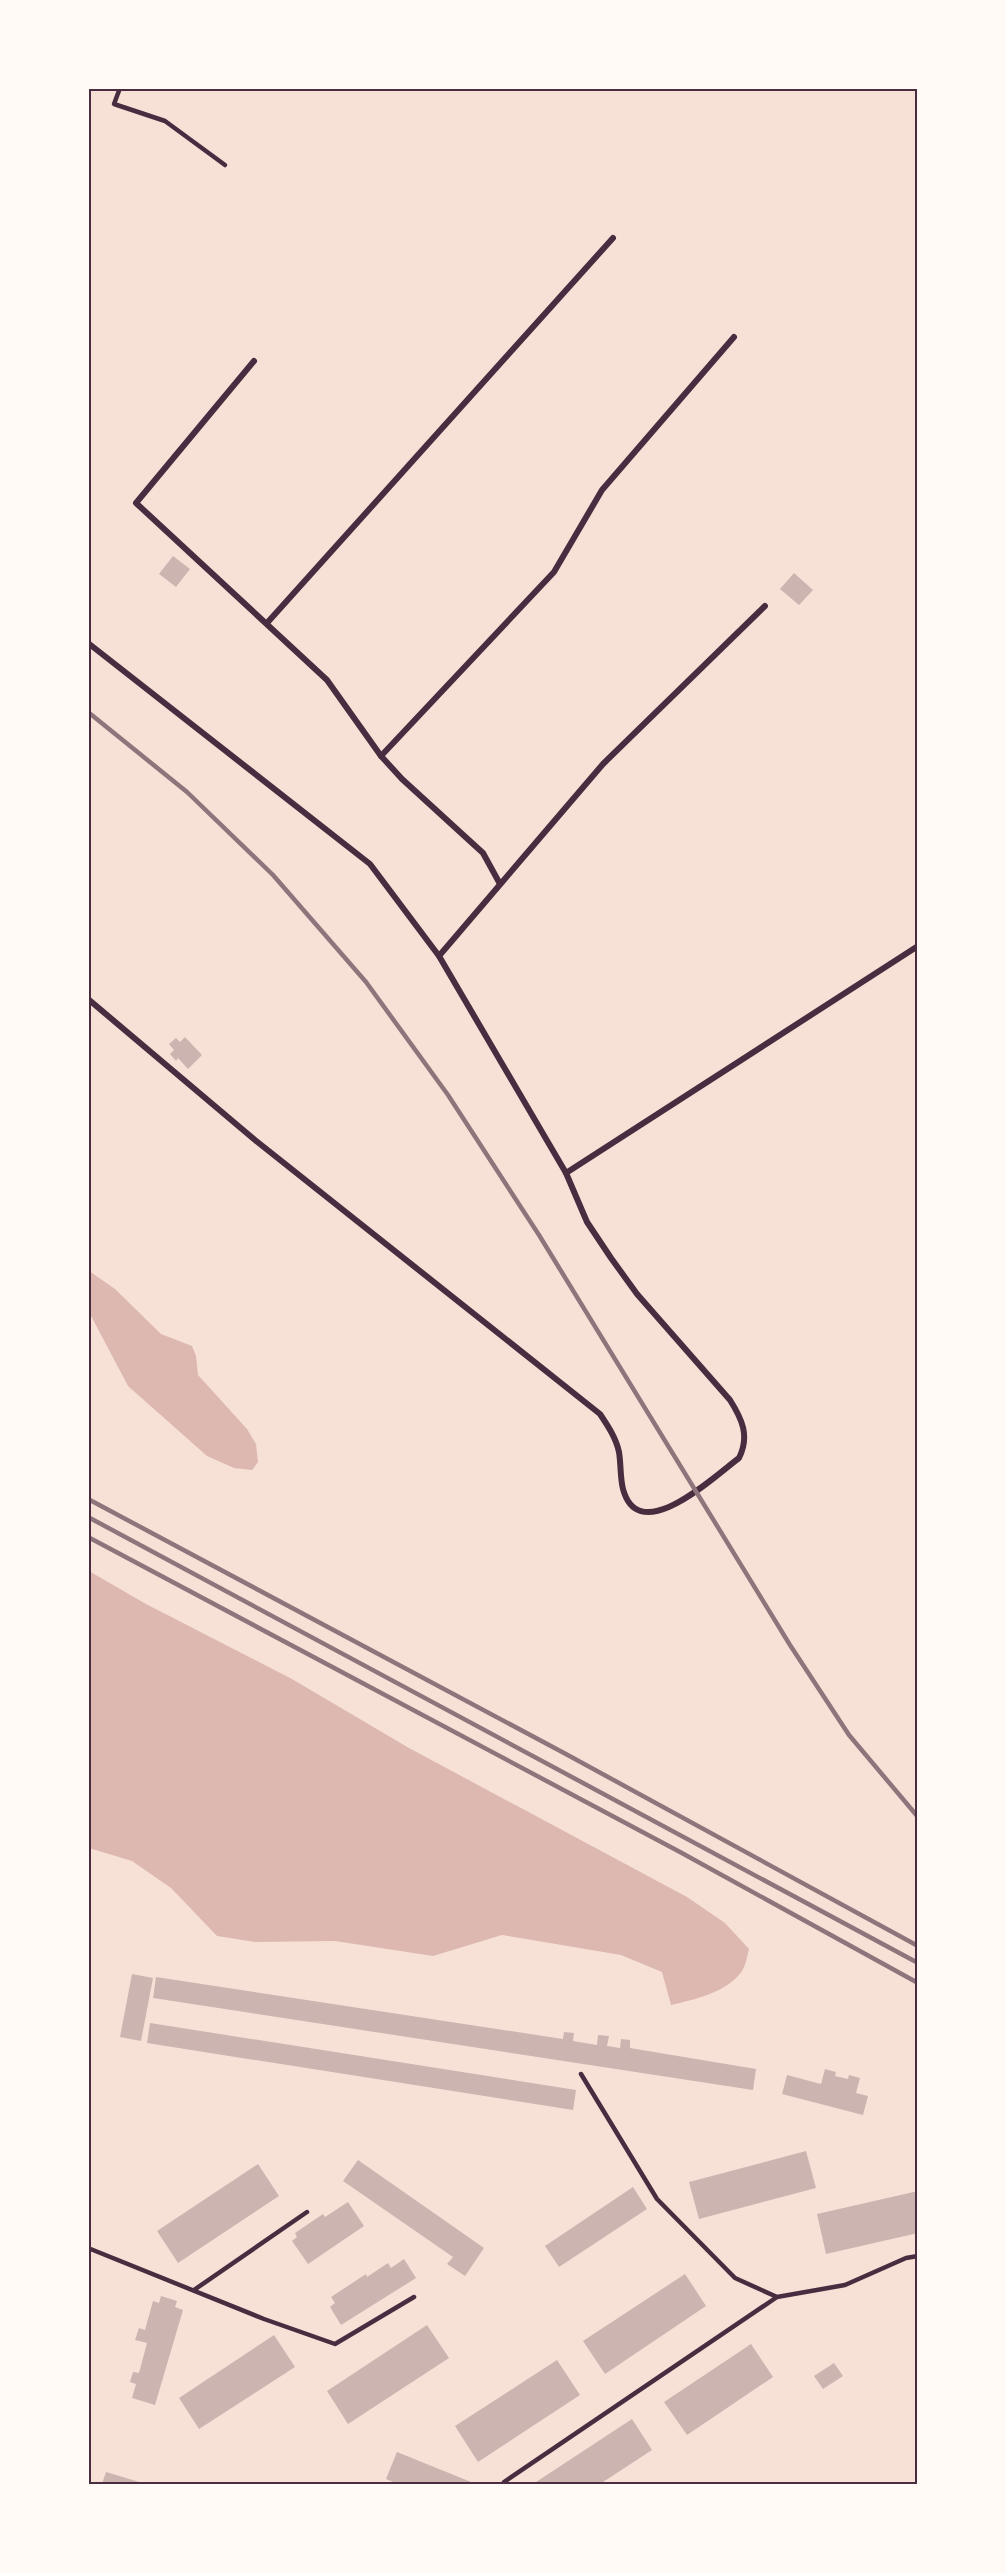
<svg xmlns="http://www.w3.org/2000/svg" width="1006" height="2573" viewBox="0 0 1006 2573" font-family="'Noto Sans',sans-serif">
<rect width="100%" height="100%" fill="#f7e1d7"/>
<!-- water -->
<g fill="#dcb8b0">
<polygon points="89,1271 115,1289 161,1334 192,1346 196,1356 198,1375 247,1429 256,1444 258,1462 252,1470 234,1468 207,1456 128,1386 89,1312"/>
<path d="M89 1571 146 1604 292 1679 409 1748 687 1897 725 1923 749 1949C747 1956 746 1965 742 1971 728 1992 693 2000 671 2005L662 1972 621 1955 502 1935 433 1956 335 1941 255 1942 217 1936 171 1888 132 1861 89 1848Z"/>
</g>
<!-- building -->
<g fill="#ccb4b1">
<polygon points="173,556 190,569 176,587 159,574"/>
<polygon points="794,573 813,590 799,605 780,589"/>
<polygon points="185,1037 202,1055 188,1069 178,1058 176,1061 170,1054 174,1050 169,1044 176,1038 180,1042"/>
<polygon points="132,1974 153,1978 141,2041 120,2037"/>
<polygon points="156,1977 563,2039 564,2032 574,2033 573,2041 597,2045 598,2035 609,2036 607,2046 620,2048 621,2039 630,2040 630,2048 756,2069 753,2090 153,1998"/>
<polygon points="150,2023 576,2090 573,2110 147,2043"/>
<polygon points="825,2069 836,2072 835,2076 848,2079 849,2075 860,2078 856,2093 868,2096 863,2115 782,2094 787,2075 821,2084"/>
<polygon points="806,2151 816,2188 699,2219 689,2182"/>
<polygon points="358,2160 484,2248 465,2276 447,2264 453,2257 343,2181"/>
<polygon points="258,2164 279,2196 178,2263 157,2231"/>
<polygon points="633,2187 647,2209 559,2267 545,2246"/>
<polygon points="918,2191 918,2233 826,2254 817,2214"/>
<polygon points="348,2202 364,2226 308,2264 292,2241 297,2237 295,2233 323,2214 325,2217"/>
<polygon points="404,2259 416,2278 341,2325 330,2307 335,2303 331,2297 366,2274 367,2277 388,2263 391,2268"/>
<polygon points="685,2274 706,2306 605,2374 583,2341"/>
<polygon points="161,2296 177,2301 175,2307 183,2310 155,2405 132,2398 136,2384 130,2382 133,2372 139,2373 147,2343 135,2340 139,2328 145,2330 153,2301 159,2303"/>
<polygon points="427,2325 449,2358 348,2424 327,2391"/>
<polygon points="274,2335 295,2367 199,2429 179,2398"/>
<polygon points="751,2344 773,2377 687,2435 664,2402"/>
<polygon points="557,2360 580,2395 478,2462 455,2426"/>
<polygon points="834,2363 843,2376 823,2389 814,2376"/>
<polygon points="632,2419 652,2450 600,2484 533,2484"/>
<polygon points="397,2452 476,2484 398,2484 386,2479"/>
<polygon points="106,2472 146,2484 102,2484"/>
</g>
<g fill="none" stroke-linecap="round" stroke-linejoin="round">
<!-- service -->
<g stroke="#4a2c40" stroke-width="4.5">
<polyline points="120,88 114,104 165,121 225,165"/>
<polyline points="581,2074 657,2199 735,2278 777,2297 845,2285 906,2258 918,2256"/>
<polyline points="88,2248 264,2319 335,2344 414,2297"/>
<polyline points="194,2290 307,2212"/>
<polyline points="504,2482 777,2297"/>
</g>
<!-- minor -->
<g stroke="#4a2c40" stroke-width="6">
<polyline points="254,361 136,503 327,680 381,756"/>
<polyline points="267,623 613,238"/>
<path d="M88 643 370 864 439 956 566 1173 587 1222 611 1258 637 1294 730 1400C742 1419 750 1436 739 1458 716 1475 639 1549 623 1489 620 1477 621 1464 619 1452 616 1438 608 1426 600 1414L255 1140 88 999"/>
<polyline points="500,884 483,853 402,779 381,756 554,572 602,490 734,337"/>
<polyline points="439,956 603,764 765,606"/>
<polyline points="566,1173 918,946"/>
</g>
<!-- rail -->
<g stroke="#8f747c" stroke-width="4.5">
<polyline points="88,712 187,792 273,875 366,982 448,1095 539,1235 790,1645 849,1735 918,1817"/>
<polyline points="88,1499 564,1753 918,1946"/>
<polyline points="88,1517 918,1963"/>
<polyline points="88,1537 680,1852 918,1983"/>
</g>
</g>
<!-- border -->
<rect width="1006" height="2573" fill="none" stroke="#fffaf5" stroke-width="180"/>
<rect x="90" y="90" width="826" height="2393" fill="none" stroke="#4a2c40" stroke-width="2"/>
</svg>
